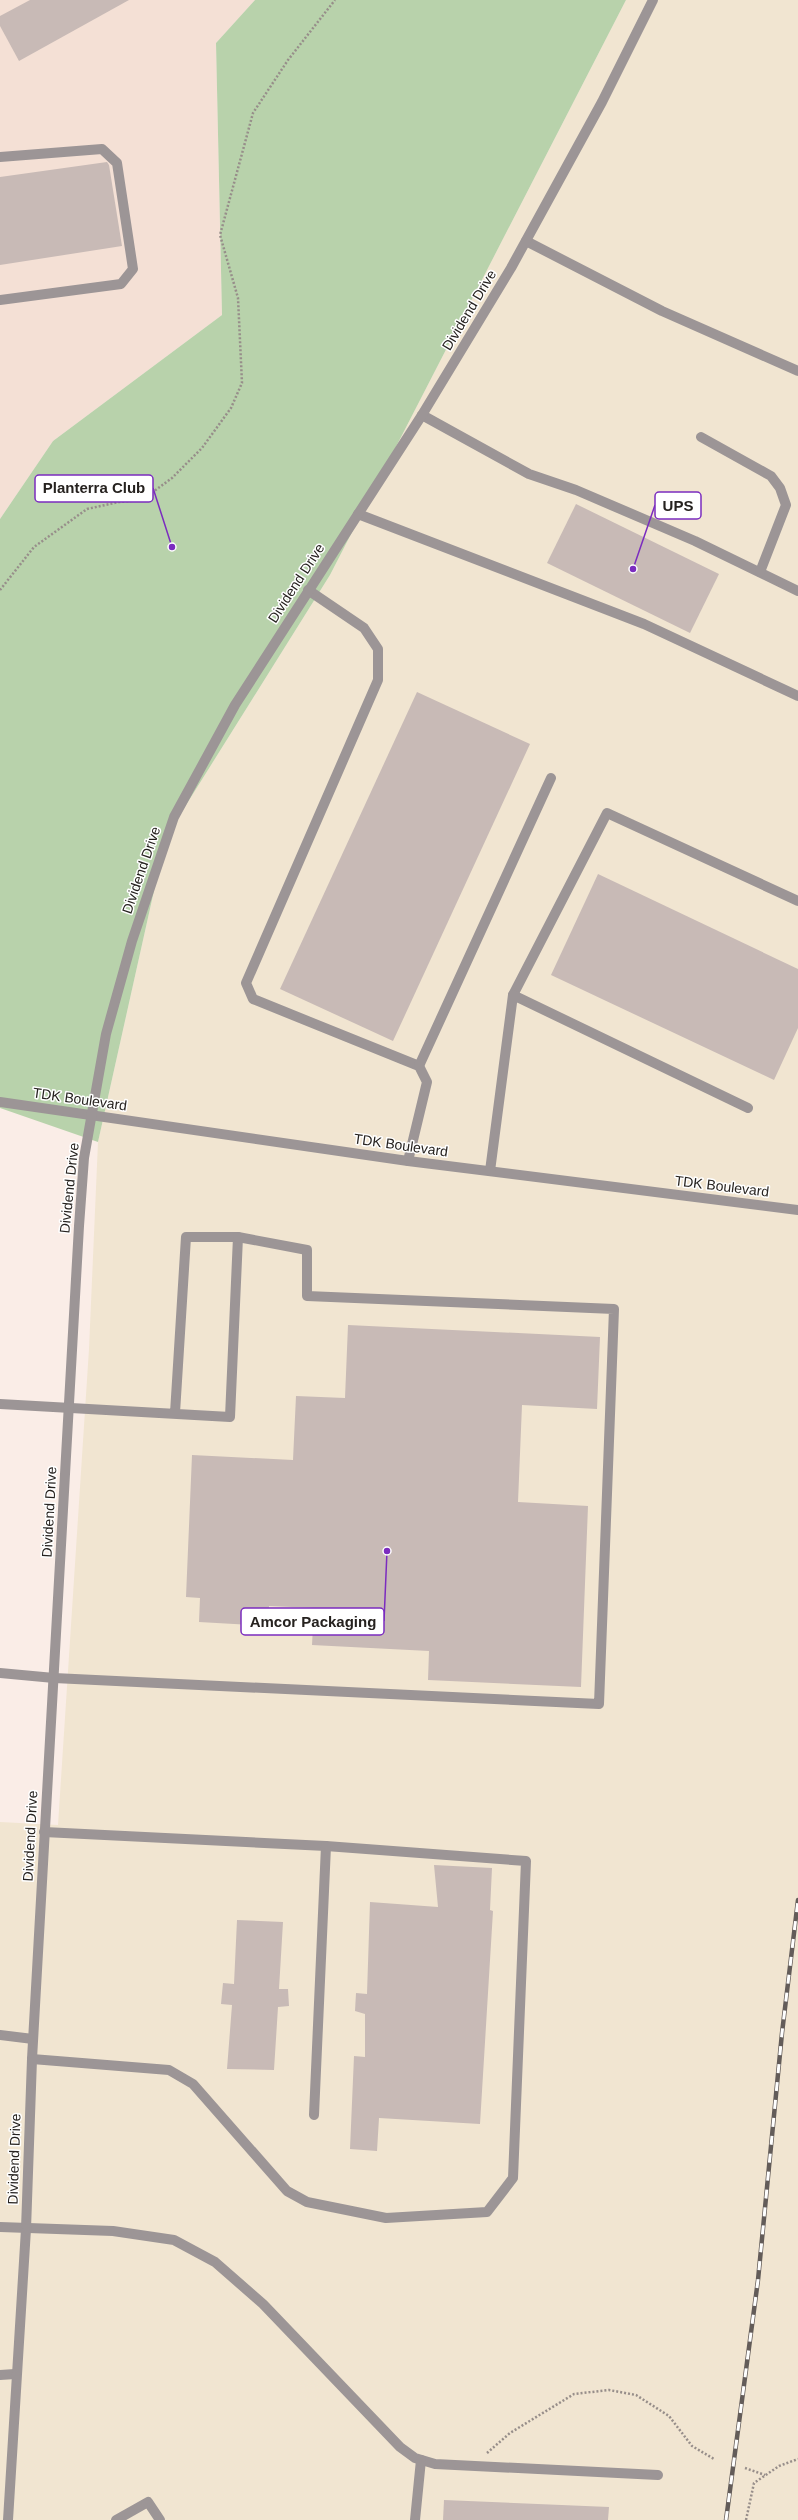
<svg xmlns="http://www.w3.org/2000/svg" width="798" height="2520" viewBox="0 0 798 2520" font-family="Arial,sans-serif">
<rect width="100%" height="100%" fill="#faede7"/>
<!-- built -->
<polygon fill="#f4e0d5" points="0,0 255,0 216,43 222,315 53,441 0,519"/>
<!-- industrial -->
<polygon fill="#f1e5d1" points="626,0 798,0 798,2520 0,2520 0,1822 58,1825 89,1349 98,1142 166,837 330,575"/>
<!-- green -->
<polygon fill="#b8d2ab" points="255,0 626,0 330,575 166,837 98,1142 0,1108 0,519 53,441 222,315 216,43"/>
<!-- building -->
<g fill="#c8bab6">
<polygon points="30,0 129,0 19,61 0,26 0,16"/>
<polygon points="107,162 109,165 122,246 0,265 0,177"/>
<polygon points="576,504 719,574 690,633 547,563"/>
<polygon points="417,692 530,744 393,1041 280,989"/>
<polygon points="598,874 798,969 798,1028 774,1080 551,975"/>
<polygon points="348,1325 600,1337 597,1409 522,1405 518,1502 588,1506 581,1687 428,1680 429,1651 312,1645 314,1608 269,1606 268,1626 199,1622 200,1598 186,1597 192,1455 293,1460 296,1396 345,1398"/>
<polygon points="434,1865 492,1868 490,1910 493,1911 480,2124 379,2118 377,2151 350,2149 354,2056 365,2057 365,2014 355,2011 356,1993 367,1994 370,1902 438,1907"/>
<polygon points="237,1920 283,1922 279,1989 288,1989 289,2006 278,2007 274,2070 227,2069 232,2005 221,2004 223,1983 234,1984"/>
<polygon points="444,2500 609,2507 608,2520 443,2520"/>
</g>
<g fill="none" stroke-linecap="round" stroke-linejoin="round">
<!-- path -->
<g stroke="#978e8a" stroke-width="2.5" stroke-dasharray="2 2" stroke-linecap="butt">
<polyline points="0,590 34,547 87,509 119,502 142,500 172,478 202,448 231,408 242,383 238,298 220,235 253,113 288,60 335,0"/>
<polyline points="487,2453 510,2433 574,2394 609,2390 636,2395 669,2416 692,2446 714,2459"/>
<polyline points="745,2468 765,2475"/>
<polyline points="746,2520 754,2483 779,2466 798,2459"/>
</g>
<!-- minor -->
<g stroke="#9c9596" stroke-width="10">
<polyline points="0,157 102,149 117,163 133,269 121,284 0,300"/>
<polyline points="526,241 662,311 798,371"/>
<polyline points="422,415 529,474 576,490 695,541 798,591"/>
<polyline points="701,437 771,476 780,488 786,505 760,572"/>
<polyline points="358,514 644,624 798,696"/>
<polyline points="308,590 364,628 378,649 378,680 246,983 253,999 419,1066 427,1082 408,1161"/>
<polyline points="513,995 607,813 798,901"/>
<polyline points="419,1066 551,778"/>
<polyline points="0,1102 408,1161 798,1210"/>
<polyline points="490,1171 513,995 748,1108"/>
<polyline points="0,1404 230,1417 238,1237 186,1237 175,1413"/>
<polyline points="0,1673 54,1678 599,1704 614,1309 307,1296 307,1250 238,1237"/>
<polyline points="0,2035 33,2039"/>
<polyline points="32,2059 169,2070 193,2084 287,2191 307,2202 386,2218 487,2212 513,2178 526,1861 326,1846 44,1832"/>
<polyline points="314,2115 326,1846"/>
<polyline points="0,2227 113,2231 174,2240 215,2262 263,2304 400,2447 415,2458 435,2464 658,2475"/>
<polyline points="0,2375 15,2374"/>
<polyline points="8,2520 26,2229 32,2059 79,1226 84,1158 106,1034 132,941 174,817 235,705 422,415 511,268 602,102 653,0"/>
<polyline points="116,2520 148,2502 160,2520"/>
<polyline points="415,2520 421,2460"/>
</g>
<!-- rail casing -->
<g stroke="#635c59" stroke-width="4.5">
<polyline id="rail" points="726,2520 758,2280 782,2033 798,1900"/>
</g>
<!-- rail -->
<use href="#rail" stroke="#fff" stroke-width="3" stroke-dasharray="9" stroke-linecap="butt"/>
</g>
<g text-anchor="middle" stroke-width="3" stroke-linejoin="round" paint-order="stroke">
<!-- street labels -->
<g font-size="14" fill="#26221f" stroke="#fff">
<text transform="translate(469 310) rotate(-59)" y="5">Dividend Drive</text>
<text transform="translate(296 583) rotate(-57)" y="5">Dividend Drive</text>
<text transform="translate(141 870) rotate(-71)" y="5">Dividend Drive</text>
<text transform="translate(80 1099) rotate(8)" y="5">TDK Boulevard</text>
<text transform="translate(401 1145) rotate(8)" y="5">TDK Boulevard</text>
<text transform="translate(722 1186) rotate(7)" y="5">TDK Boulevard</text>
<text transform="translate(69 1188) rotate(-84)" y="5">Dividend Drive</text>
<text transform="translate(49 1512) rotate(-87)" y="5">Dividend Drive</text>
<text transform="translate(30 1836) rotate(-87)" y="5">Dividend Drive</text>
<text transform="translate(14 2159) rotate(-88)" y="5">Dividend Drive</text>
</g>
</g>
<!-- callouts -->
<path fill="none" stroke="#7b2cbf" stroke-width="1.5" d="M172 547L153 488M633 569L655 505M387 1551L384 1621"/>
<g fill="#7b2cbf" stroke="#fff" stroke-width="1.5">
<circle cx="172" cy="547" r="4"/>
<circle cx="633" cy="569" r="4"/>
<circle cx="387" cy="1551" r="4"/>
</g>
<g fill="#fff" stroke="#7b2cbf" stroke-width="1.5">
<rect x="35" y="475" width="118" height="27" rx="4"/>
<rect x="655" y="492" width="46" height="27" rx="4"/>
<rect x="241" y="1608" width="143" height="27" rx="4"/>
</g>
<g font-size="15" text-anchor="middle" font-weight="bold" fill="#26221f">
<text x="94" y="493">Planterra Club</text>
<text x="678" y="511">UPS</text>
<text x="313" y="1627">Amcor Packaging</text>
</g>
</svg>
